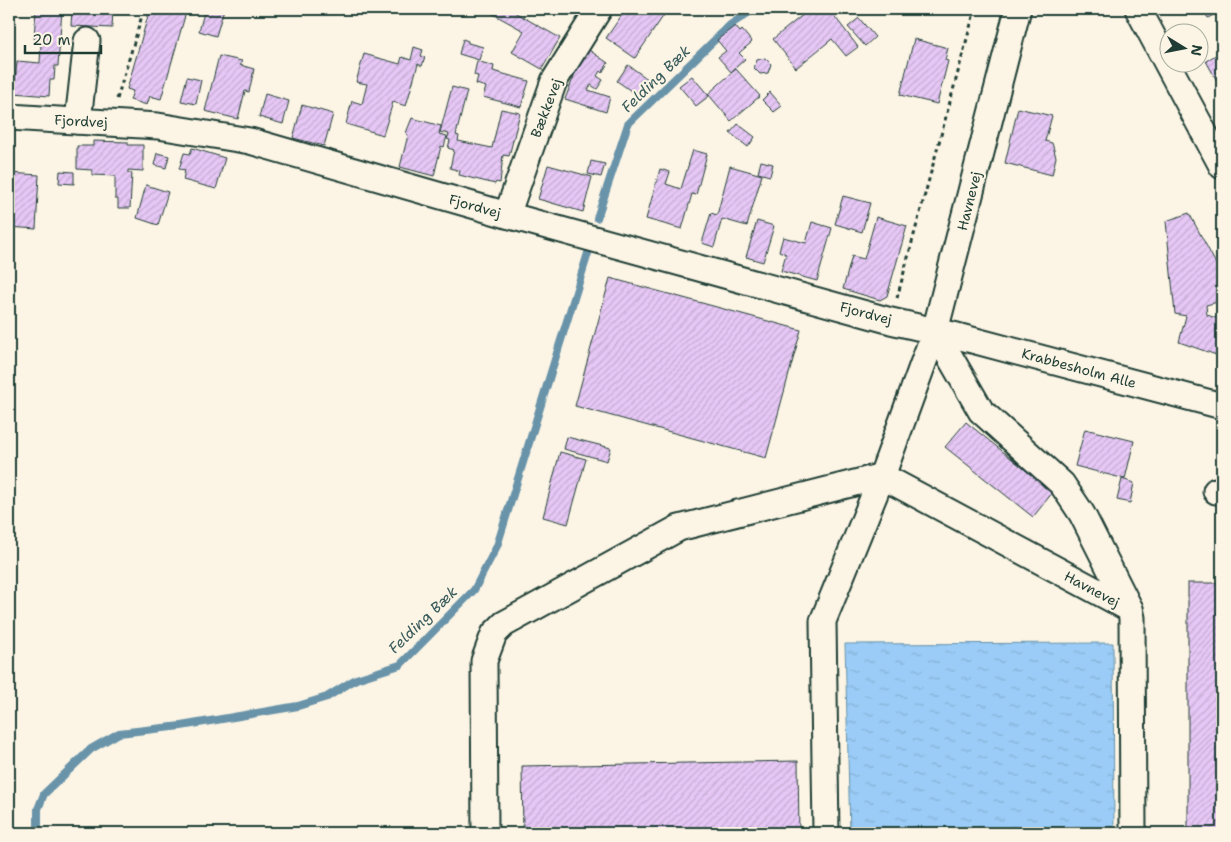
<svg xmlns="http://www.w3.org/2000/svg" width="1231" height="842" viewBox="0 0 1231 842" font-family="'Shantell Sans',sans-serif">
<defs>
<pattern id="water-ripples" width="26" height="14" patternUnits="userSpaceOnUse" patternTransform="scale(1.25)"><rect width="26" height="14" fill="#9accf7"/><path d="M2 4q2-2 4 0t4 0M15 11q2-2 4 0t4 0" fill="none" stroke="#84b0d4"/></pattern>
<pattern id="building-hatch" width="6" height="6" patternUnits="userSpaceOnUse" patternTransform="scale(1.25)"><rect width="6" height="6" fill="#e6c7f5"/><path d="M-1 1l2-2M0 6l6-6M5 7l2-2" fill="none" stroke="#c5acd3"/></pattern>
</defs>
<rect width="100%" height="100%" fill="#fcf5e5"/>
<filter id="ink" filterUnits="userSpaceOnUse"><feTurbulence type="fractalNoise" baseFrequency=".02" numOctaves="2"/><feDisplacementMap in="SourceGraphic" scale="10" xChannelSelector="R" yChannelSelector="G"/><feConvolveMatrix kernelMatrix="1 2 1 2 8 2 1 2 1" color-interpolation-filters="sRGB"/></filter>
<g filter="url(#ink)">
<!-- water -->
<polygon fill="url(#water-ripples)" stroke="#6993a9" points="1113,643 1114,833 850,833 845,644"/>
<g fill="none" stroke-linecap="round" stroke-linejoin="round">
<!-- stream -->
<g stroke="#6993a9" stroke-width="8">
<polyline points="597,218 628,124 730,25 754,9"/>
<polyline points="38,833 38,809 44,794 91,749 119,733 181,726 298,706 327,697 356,679 400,665 474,590 497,546 589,250"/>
</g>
</g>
<!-- building -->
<g fill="url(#building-hatch)" stroke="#1f3d34">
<polygon points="36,9 62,9 58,66 55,66 54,80 50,80 49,96 14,93 17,61 40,63 41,42 37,42 34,38"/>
<polygon points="72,9 113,9 112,28 71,26"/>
<polygon points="150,9 187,9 161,99 150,96 147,105 130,100 133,91 127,89"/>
<polygon points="205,9 224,9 216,36 199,31"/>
<polygon points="484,9 509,9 560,38 542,69 512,52 524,31"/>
<polygon points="626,9 662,9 666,12 635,58 606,38"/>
<polygon points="810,9 829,9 858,47 846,56 832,39 796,68 773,39"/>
<polygon points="1203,9 1222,9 1222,10 1208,18"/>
<polygon points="859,18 875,37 865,46 848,27"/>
<polygon points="735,26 740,32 742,30 752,42 739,53 745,59 731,72 718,57 726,51 717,40"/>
<polygon points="463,39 468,41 468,43 483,47 479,60 459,54"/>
<polygon points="914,39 948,48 945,60 948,61 937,104 900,95"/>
<polygon points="414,47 423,50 421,56 425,57 422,66 418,64 406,106 393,102 383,135 346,124 352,101 362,104 367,84 356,82 364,54 400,64 402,57 411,60"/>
<polygon points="589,50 608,63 602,73 600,71 597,76 603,80 597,89 591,85 588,90 610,97 606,112 565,99 574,76 573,75"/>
<polygon points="1222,51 1222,90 1206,61"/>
<polygon points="219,56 242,61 240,65 254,69 249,92 245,91 238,119 205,111"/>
<polygon points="765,58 771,64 768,73 760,74 754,68 757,60"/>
<polygon points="477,61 494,66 493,71 529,81 521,107 483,97 486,87 476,84 478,76 474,75"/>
<polygon points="628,65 652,82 641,98 617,81"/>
<polygon points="736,69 760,96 731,121 708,94"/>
<polygon points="692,76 709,96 696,106 679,86"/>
<polygon points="187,77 201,80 196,104 181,101"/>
<polygon points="452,87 467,91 456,135 459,136 458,141 492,148 501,109 520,113 509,156 503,155 500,183 496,182 495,184 459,175 460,171 450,168 454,150 448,148 450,140 447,139 449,134 440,132"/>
<polygon points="770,92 782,106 774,112 762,100"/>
<polygon points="265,94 289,101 283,124 259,117"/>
<polygon points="302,105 333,114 324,146 293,138"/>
<polygon points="1018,108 1052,116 1045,141 1052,143 1056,157 1052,175 1005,163"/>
<polygon points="412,118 441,126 439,134 447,136 444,147 441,146 434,176 400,167 408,135 406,133"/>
<polygon points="738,124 755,137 748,147 730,133"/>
<polygon points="93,141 128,142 128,145 143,145 143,171 128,170 128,173 132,173 130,208 118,208 118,199 115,199 115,176 92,175 92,170 77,169 77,146 93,146"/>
<polygon points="192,148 225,158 216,189 183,180 185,170 179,169 184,153 190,154"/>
<polygon points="693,150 707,154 696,195 692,194 682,229 646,219 660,169 670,172 666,184 681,189"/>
<polygon points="157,153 169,156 166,168 154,165"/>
<polygon points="591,161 605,164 601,177 588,174"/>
<polygon points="761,161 773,164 770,176 758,173"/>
<polygon points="548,165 592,177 583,212 538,199"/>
<polygon points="730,166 762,175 747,226 722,219 714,247 702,243 711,213 717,215"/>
<polygon points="60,171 74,172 74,184 59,183"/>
<polygon points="9,173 39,175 36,229 9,227"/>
<polygon points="146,185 168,192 158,225 137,218"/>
<polygon points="843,196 870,203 862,232 835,224"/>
<polygon points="1189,213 1222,275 1222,301 1206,305 1207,315 1222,320 1222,357 1179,342 1186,316 1175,314 1166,221"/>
<polygon points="876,217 907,226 887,296 880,300 843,289 852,256 864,259"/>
<polygon points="757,221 774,226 763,262 746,257"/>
<polygon points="812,222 832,228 817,281 781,271 786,254 779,251 783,237 806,243"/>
<polygon points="610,278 801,330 766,458 575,406"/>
<polygon points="966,422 1053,492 1033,517 945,447"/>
<polygon points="1085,429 1134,441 1125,479 1075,466"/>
<polygon points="567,437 611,448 607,461 564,449"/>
<polygon points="560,452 586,459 568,524 543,517"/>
<polygon points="1122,479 1134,483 1130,503 1117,500"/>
<rect x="1188" y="583" width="34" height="250"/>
<polygon points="798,761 799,833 523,833 522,766"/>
</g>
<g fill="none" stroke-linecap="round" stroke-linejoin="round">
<!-- minor casing -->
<g stroke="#1f3d34" stroke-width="29">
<g id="minor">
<polyline points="1138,9 1222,166"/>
<polyline points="9,117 158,126 250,141 507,215 891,321 957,336 1222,406"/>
<polyline points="78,121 87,41"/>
<polyline points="507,215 554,81 599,9"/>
<polyline points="935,331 981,411 1062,484 1082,514 1130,609"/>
<polyline points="882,476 1130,609 1132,618 1133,833"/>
<polyline points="1216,491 1222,491"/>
<polyline points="485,833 484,661 494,634 504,624 679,528 882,476"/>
<polyline points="826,833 823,621 882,476 935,331 1018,9"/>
</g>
</g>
<!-- path -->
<g stroke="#1f3d34" stroke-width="3" stroke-dasharray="4 4" stroke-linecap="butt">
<polyline points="117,99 144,9"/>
<polyline points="897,298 975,9"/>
</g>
<!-- minor -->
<use href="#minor" stroke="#fcf5e5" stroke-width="25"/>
</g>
</g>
<g text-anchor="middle" stroke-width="4" stroke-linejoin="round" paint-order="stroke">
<!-- street labels -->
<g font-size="14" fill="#1f3d34" stroke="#fcf5e5">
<text transform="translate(546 108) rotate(-69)" y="5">Bækkevej</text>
<text transform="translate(81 121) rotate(3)" y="5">Fjordvej</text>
<text transform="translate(969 201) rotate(-76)" y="5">Havnevej</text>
<text transform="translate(475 206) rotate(16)" y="5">Fjordvej</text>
<text transform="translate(866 313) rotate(15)" y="5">Fjordvej</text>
<text transform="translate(1079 368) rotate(15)" y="5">Krabbesholm Alle</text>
<text transform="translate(1092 589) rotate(28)" y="5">Havnevej</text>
</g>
<!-- water labels -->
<g font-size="15" font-style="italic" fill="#385a5b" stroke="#fcf5e5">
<text transform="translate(656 79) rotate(-44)" y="5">Felding Bæk</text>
<text transform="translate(423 620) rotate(-44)" y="5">Felding Bæk</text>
</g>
</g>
<!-- margin -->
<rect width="1231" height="842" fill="none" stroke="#fcf5e5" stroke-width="30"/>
<rect x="15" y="15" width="1201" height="812" fill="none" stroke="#1f3d34" stroke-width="2" filter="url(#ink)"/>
<!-- north arrow -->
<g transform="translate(1184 48) rotate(100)"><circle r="24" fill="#fcf5e5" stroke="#a4ab9e"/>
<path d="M0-4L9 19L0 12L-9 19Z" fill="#1f3d34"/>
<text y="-8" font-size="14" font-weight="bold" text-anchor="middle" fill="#1f3d34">N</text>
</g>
<!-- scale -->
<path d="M25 45v8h76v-8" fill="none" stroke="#1f3d34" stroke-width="2.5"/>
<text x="32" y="45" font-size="15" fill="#1f3d34" stroke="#fcf5e5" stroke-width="4" paint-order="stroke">20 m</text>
</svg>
